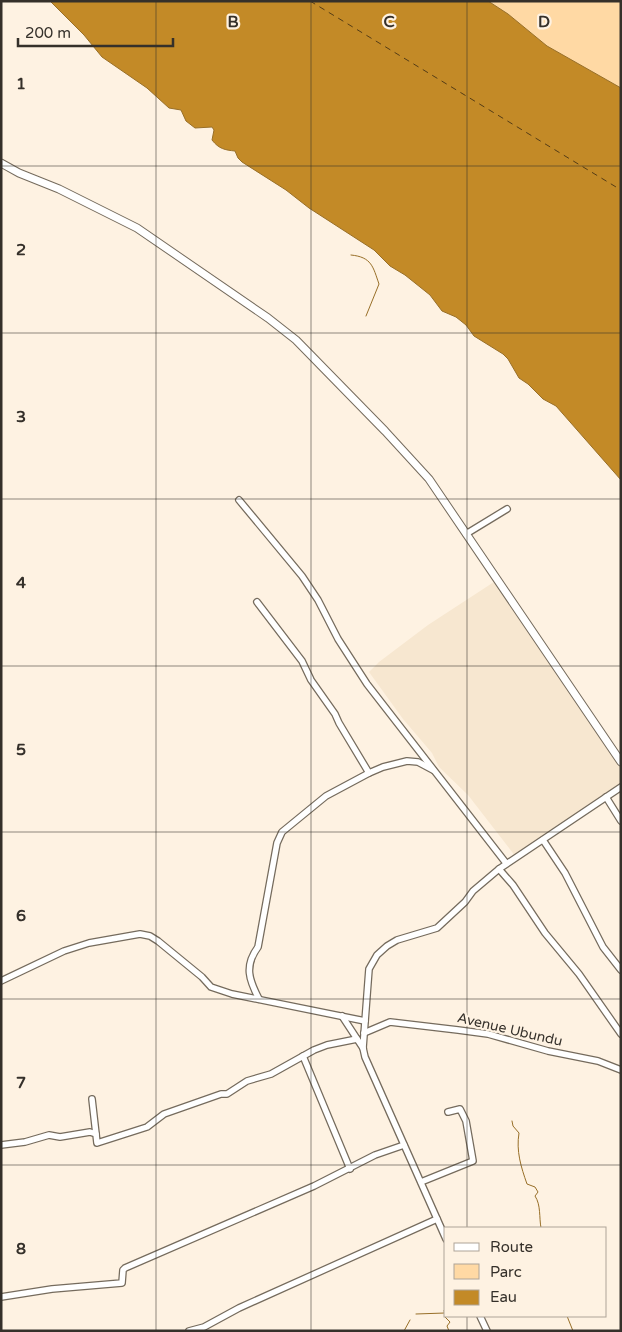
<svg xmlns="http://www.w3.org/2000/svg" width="622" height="1332" viewBox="0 0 622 1332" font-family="'Varela Round',sans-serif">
<rect width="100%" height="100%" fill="#fef2e2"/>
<!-- built -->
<polygon fill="#f7e7d0" points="497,580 621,761 621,785 516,857 468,795 439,767 432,753 403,719 369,672 379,662 428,625"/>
<!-- green -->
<polygon fill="#ffd9a4" points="488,1 621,1 621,88 547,46 508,14"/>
<!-- water -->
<path fill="#c38a27" stroke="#986f28" d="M50 1H488L508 14 547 46 621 88V480L556 406 543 399 528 384 519 378 508 359 503 354 474 336 466 325 456 317 442 311 430 295 405 275 390 266 374 250 309 208 286 190 242 162 238 158 235 151C225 150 219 149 212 140L214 130 212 127 195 128 186 121 181 110 169 108 147 88 102 57 84 35Z"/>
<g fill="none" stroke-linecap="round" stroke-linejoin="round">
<!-- stream -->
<g stroke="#986f28" stroke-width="1">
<path d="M351 255C372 257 373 267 379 284L366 316"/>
<path d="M512 1121 513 1126 519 1133C516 1151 521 1167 527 1184L535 1187 538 1192 535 1196C541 1205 539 1217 541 1228"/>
<polyline points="446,1309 444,1310 445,1317 450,1322 447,1326 449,1331"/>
<polyline points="416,1314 445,1313"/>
<polyline points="567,1316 573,1331"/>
<polyline points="404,1331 410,1320"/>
</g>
<!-- ferry -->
<polyline stroke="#543c16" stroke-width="1" stroke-dasharray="6 5" stroke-linecap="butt" points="310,1 621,190"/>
<!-- minor casing -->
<g stroke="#756b5d" stroke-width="8">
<g id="minor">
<polyline points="239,500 302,576 318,600 338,639 367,684 506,863"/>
<polyline points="466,534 507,509"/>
<polyline points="257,602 302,661 311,680 335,714 339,723 369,773"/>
<polyline points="606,797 621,821"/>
<polyline points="543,840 565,873 603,947 621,970"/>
<polyline points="499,869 513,885 545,933 579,974 621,1034"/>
<polyline points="1,981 64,951 89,943 140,934 150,936 158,941 202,977 211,987 232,994 365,1021"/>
<path d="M259 999C249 980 244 966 258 947L277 843 282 832 326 796 369 773 383 767 407 761 418 762 433 770"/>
<polyline points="342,1016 363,1048"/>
<polyline points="364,1033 390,1022 458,1030 488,1034 548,1051 598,1061 621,1070"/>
<polyline points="303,1056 350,1169"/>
<polyline points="92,1099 96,1134"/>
<polyline points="1,1145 25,1142 49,1135 60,1137 90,1132 96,1134 97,1143 147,1127 164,1114 221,1094 227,1094 247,1081 271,1074 314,1050 327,1045 357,1039"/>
<polyline points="421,1182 473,1161 466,1121 460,1109 448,1112"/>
<polyline points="446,1239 365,1057 363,1048 369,969 377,955 387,946 397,940 437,928 465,902 473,891 499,869 621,787"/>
<polyline points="1,1297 52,1289 122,1283 123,1270 125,1268 314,1186 375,1155 404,1145"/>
<polyline points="480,1316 487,1331"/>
<polyline points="189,1331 204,1327 239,1308 437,1219"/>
</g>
</g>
<!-- tertiary casing -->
<g stroke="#756b5d" stroke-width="9">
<polyline id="tertiary" points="1,163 19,173 59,189 137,228 268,318 296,340 385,431 429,479 621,762"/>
</g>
<!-- minor -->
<use href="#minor" stroke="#fff" stroke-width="5.5"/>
<!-- tertiary -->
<use href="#tertiary" stroke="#fff" stroke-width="7"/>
</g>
<!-- grid -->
<path fill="none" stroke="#35302a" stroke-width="1" stroke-opacity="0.55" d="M156 1V1331M311 1V1331M467 1V1228M1 166H621M1 333H621M1 499H621M1 666H621M1 832H621M1 999H621M1 1165H621M467 1316V1331"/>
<g text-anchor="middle" stroke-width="4.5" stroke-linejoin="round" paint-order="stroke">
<!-- street labels -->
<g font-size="14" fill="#35302a" stroke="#fef2e2">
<text transform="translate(510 1029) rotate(13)" y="5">Avenue Ubundu</text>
</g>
</g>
<g font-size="16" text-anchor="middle" font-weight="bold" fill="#35302a" stroke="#fef2e2" stroke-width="4.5" stroke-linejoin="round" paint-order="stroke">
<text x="233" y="27">B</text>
<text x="389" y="27">C</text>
<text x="544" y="27">D</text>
<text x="21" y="89">1</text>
<text x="21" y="255">2</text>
<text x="21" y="422">3</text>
<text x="21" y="588">4</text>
<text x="21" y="755">5</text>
<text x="21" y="921">6</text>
<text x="21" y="1088">7</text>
<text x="21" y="1254">8</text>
</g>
<!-- border -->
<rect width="622" height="1332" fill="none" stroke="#35302a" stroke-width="5"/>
<!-- legend -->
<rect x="444" y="1227" width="162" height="90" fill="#fef2e2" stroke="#aea498"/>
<rect x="454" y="1243" width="25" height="8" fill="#ffffff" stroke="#aea498"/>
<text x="490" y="1252" font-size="15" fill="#35302a">Route</text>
<rect x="454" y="1264" width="25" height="15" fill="#ffd9a4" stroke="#aea498"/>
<text x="490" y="1277" font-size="15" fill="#35302a">Parc</text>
<rect x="454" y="1290" width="25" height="15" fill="#c38a27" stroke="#aea498"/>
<text x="490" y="1302" font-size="15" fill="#35302a">Eau</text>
<!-- scale -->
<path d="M18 38v8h155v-8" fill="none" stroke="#35302a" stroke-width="2.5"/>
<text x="25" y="38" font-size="15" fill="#35302a" stroke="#fef2e2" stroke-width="4" paint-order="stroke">200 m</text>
</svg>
